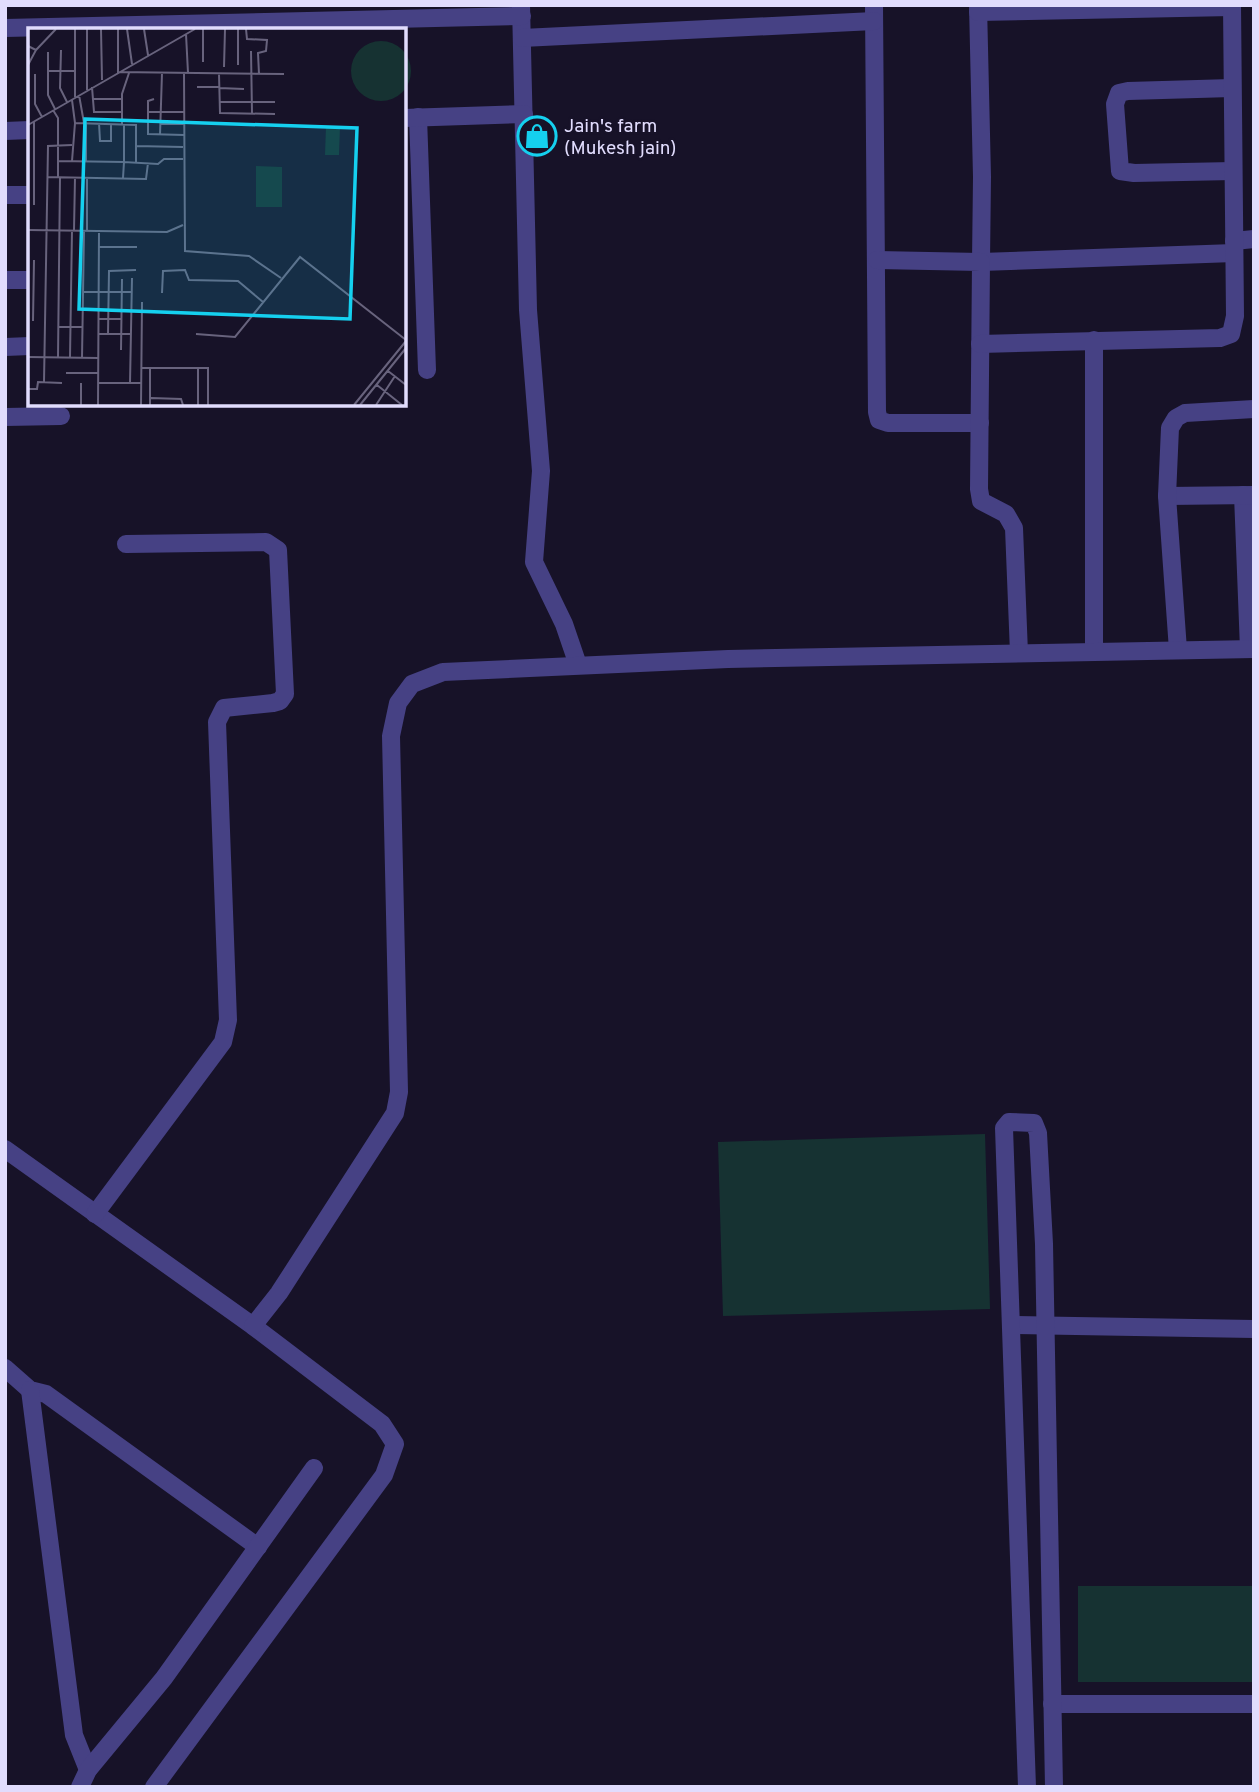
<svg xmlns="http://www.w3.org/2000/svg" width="1259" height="1792" viewBox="0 0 1259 1792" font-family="Overpass,sans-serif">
<rect width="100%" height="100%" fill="#171228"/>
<!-- green -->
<g fill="#163232">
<polygon points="985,1134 990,1309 723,1316 718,1142"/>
<rect x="1078" y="1586" width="176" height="96"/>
</g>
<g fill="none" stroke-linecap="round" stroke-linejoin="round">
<!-- minor -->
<g stroke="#464184" stroke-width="18">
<polyline points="521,5 528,310 541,471 534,562 564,624 578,665"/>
<polyline points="874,5 877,412 879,420 888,423 980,423"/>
<polyline points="978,5 982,177 981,262 1234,253"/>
<polyline points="978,12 1232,7"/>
<polyline points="5,28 522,16"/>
<polyline points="522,38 874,21"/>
<polyline points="1232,88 1128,91 1119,93 1115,104 1120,171 1134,173 1233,171"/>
<polyline points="418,117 427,370"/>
<polyline points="404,118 524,114"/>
<polyline points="5,131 30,130"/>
<polyline points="5,195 30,195"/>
<polyline points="1234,241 1254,239"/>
<polyline points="877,260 981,262 979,489 981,501 1006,514 1014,528 1019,653"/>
<polyline points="5,280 30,280"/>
<polyline points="980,344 1220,338 1231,334 1235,316 1232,5"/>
<polyline points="5,347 30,346"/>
<polyline points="5,417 61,416"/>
<polyline points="1243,495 1249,649"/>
<polyline points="1167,496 1254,495"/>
<polyline points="1178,650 1167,496 1170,428 1176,418 1185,413 1254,409"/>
<polyline points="1094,651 1094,340"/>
<polyline points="5,1149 253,1326 382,1424 395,1444 384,1475 154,1787"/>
<polyline points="95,1214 223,1042 228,1020 217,722 224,708 273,703 280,701 285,694 278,550 266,542 126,544"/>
<polyline points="1013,1325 1254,1329"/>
<polyline points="253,1326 279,1293 395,1113 399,1092 391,736 398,703 412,684 443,672 728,659 1254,649"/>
<polyline points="5,1368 30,1390 46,1394 258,1547"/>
<polyline points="30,1390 74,1735 88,1770"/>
<polyline points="1052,1704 1254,1704"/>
<polyline points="80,1787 88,1770 164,1678 314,1468"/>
<polyline points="1027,1787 1004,1128 1009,1122 1034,1123 1038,1133 1044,1244 1054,1787"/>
</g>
</g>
<!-- icons -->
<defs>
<g id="shop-ring" transform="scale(2.0125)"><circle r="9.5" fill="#171228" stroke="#15d0ef" stroke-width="1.5"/><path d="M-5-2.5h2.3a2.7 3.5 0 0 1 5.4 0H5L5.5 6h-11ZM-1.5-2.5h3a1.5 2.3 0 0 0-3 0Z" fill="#15d0ef"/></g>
</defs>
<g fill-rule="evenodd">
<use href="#shop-ring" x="537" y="136"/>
</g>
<g text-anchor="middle" stroke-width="5" stroke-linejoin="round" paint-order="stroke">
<!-- poi labels -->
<g font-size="19" fill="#e1dcfd" stroke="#171228" text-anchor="start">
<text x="564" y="132">Jain's farm<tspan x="564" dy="22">(Mukesh jain)</tspan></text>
</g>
</g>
<!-- overview -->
<g transform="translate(28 28)">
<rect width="378" height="378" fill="#171228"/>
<path d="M323 43a30 30 0 1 1 60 0a30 30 0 1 1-60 0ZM298 98 312 99 311 127H297ZM228 138 254 139V179H228Z" fill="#163232"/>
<path fill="none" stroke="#68637d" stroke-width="2" d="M47 1V69M73 1 74 52M90 1V44L256 46M99 1 104 36M116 1 120 27M175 1V34M210 1V37M218 1 219 11 239 12 238 23 230 25 231 46M158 6 160 45M0 18 8 22 0 37M8 22 28 1M33 22 32 60 39 74M223 23 224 85M20 24V67L27 81M196 39 197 1M20 43H47M156 45 157 223 221 228 253 250M7 46V76L14 89M191 46 192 85 247 86M64 59 66 84H93M169 59H191M191 60 216 61M59 62V1M51 67 56 95M65 71H94M126 71 120 73V106L156 107M44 72 47 95M191 74H247M25 82 30 90V149M119 84H156M71 95 72 113H83V96M94 96V66L101 45M132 96H156M0 97 167 1M132 107 134 45M108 118 155 119M30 133 96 134V96M44 133 47 95 108 97V135M58 133V95M19 149 118 151 120 135M59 149V203M95 150 96 134 130 136 136 131H155M6 177V94M0 202 139 204 155 197M46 202 47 149M71 219H109M55 264H103M134 265 135 243 157 242 161 252 210 253 235 274M71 291H93M5 293 6 232M30 299H55M71 306H103M80 306 81 243 108 242M168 306 207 309 272 229 378 312M93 322 94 251M0 329 70 330M30 329 32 149M42 329 44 202M54 330 56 203M113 340H180V377M122 340V377M360 343 378 357M38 345H70M16 354 20 118 44 117M70 355H113M102 355 104 250M349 357 374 377M0 361H9L10 354 34 355M123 370 153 371 155 377M53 377V355M70 377 71 203M113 377 114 274M170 377V340M326 377 378 313M332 377 378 320M348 377 367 348"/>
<path fill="#15d0ef" fill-opacity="0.15" stroke="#15d0ef" stroke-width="3.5" d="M57 91 329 100 322 291 51 281Z"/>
<rect width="378" height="378" fill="none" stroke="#e1dcfd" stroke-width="3.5"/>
</g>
<!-- border -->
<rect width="1259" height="1792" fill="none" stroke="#e1dcfd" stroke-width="14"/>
</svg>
